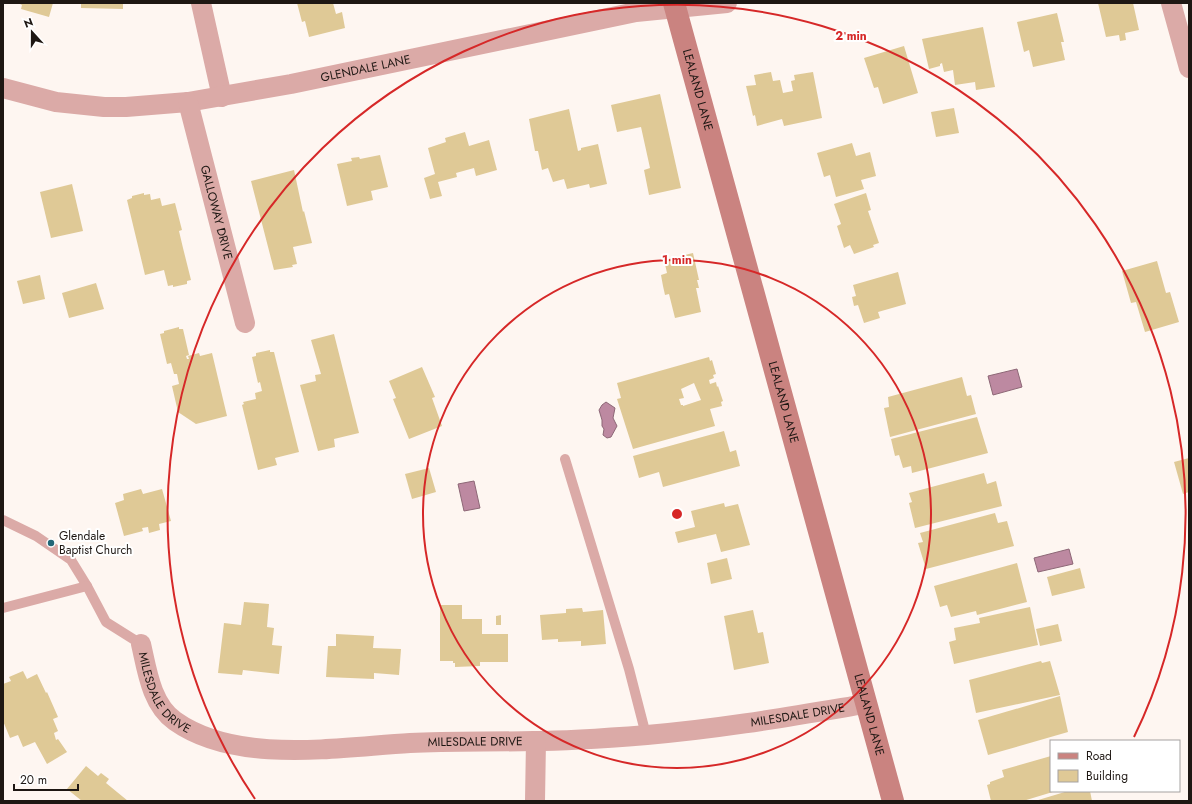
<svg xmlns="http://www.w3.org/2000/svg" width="1192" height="804" viewBox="0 0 1192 804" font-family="Jost,sans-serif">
<rect width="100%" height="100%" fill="#fef6f1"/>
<!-- water -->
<g fill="#bd89a1" stroke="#8d6776">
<polygon points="1017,369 1022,387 993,395 988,376"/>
<polygon points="606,402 615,408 613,418 617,426 611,437 607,438 603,435 604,429 602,426 602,420 599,410 602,405"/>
<polygon points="474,481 480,508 464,511 458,484"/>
<polygon points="1069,549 1073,564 1038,572 1034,558"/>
</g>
<!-- building -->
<g fill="#dfc996" fill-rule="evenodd">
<polygon points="18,3 53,3 49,17 21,9 22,5"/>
<polygon points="81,3 123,3 123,9 81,8"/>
<polygon points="297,3 333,3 336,14 342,12 345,28 309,37 305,21 302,22"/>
<polygon points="1098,3 1133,3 1139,30 1125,33 1126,40 1120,41 1119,35 1106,37"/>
<polygon points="1057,13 1064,42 1061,42 1065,60 1033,67 1029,50 1024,52 1017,22"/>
<polygon points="983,27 995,87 976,90 975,82 955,85 953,70 944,72 942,63 940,64 940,66 929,69 922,39"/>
<polygon points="904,46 918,93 883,104 878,87 874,88 864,58"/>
<polygon points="771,72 773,81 780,80 783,93 793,91 791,81 795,80 794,75 813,72 822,118 784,126 782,119 757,126 755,115 753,116 746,86 756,85 754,75"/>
<polygon points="660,94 681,188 649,195 644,170 650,168 641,127 617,132 611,105"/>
<polygon points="954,108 959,133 936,137 931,112"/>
<polygon points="569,109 578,151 581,150 581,148 598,144 607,184 590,188 589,184 567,189 564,179 553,182 548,168 542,170 538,151 535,151 529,119"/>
<polygon points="465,132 469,146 489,140 497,170 476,176 474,168 456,173 457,177 438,182 442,196 430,199 424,178 435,174 428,148 446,142 445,138"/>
<polygon points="852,143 856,156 870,152 876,176 861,180 864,189 836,197 830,175 824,177 817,153"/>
<polygon points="380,155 388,187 371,191 373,200 347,206 337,164 352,161 351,158 359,157 360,159"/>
<polygon points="294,170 303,212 304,211 312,243 293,247 297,264 292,265 293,267 274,270 251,181"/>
<polygon points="72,184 83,231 51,238 40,192"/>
<polygon points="144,193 144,195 150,194 151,200 160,198 162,206 175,203 182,230 179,231 183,248 191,280 187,281 187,284 173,287 173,285 168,286 164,270 145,275 127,200 132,198 132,196"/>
<polygon points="866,193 871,210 868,211 879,243 873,245 874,247 854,254 850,245 844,248 837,226 841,224 834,204"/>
<polygon points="693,253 699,280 697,280 699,288 696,288 701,312 675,318 669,294 665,295 663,286 661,275 667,273 664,260"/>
<polygon points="1157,261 1166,293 1170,292 1179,322 1145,332 1136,302 1131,303 1122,271"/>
<polygon points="898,272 906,304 878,312 880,318 864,323 858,305 854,306 852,297 856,296 853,285"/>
<polygon points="40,275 45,299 23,304 17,281"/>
<polygon points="96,283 104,309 69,318 62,293"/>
<polygon points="179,327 179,329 183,329 189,355 186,356 187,359 189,359 188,356 199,353 200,356 212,353 227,416 196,424 178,412 172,386 179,384 177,374 174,374 171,363 167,364 160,334 164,333 164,331"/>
<polygon points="334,334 359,433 334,439 335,447 318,451 300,385 316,381 315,375 321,374 311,340"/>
<polygon points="270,350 270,352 274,352 299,452 275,458 277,465 258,470 242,405 244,404 243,402 256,399 255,393 262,391 260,382 258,383 252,357 256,356 256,353"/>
<path d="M709 357 710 361 712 360 716 374 713 375 714 378 709 380 710 384 716 382 717 387 718 386 723 401 721 402 722 406 710 409 715 426 633 449 617 399 621 398 617 383ZM694 383 701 400 683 406V405H681L679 399 684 398 681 389Z"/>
<polygon points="422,367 435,397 432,398 442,426 409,439 393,399 396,398 389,381"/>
<polygon points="962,377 967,396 971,395 976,414 890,437 884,408 889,407 888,397"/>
<polygon points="977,417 988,453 912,473 911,466 903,468 899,455 895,456 891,439"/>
<polygon points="724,431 730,452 736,450 740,466 663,487 659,472 639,478 633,456"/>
<polygon points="1189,458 1189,492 1183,494 1174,462"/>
<polygon points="429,468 436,492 412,499 405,474"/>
<polygon points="984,473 987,484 996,481 1002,506 915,528 909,503 912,502 909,493"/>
<polygon points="141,489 143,494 162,489 171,521 159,524 160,530 149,533 148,527 142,528 143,531 124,536 115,503 124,500 123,494"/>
<polygon points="724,503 725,507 738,504 750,545 721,552 716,534 678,543 675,532 695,527 691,511"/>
<polygon points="995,513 998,523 1007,521 1014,546 926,569 918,543 923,542 920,533"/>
<polygon points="727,558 732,579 711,584 707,563"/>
<polygon points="1017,563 1027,602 977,615 976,611 951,617 947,605 940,607 934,586"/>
<polygon points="1080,568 1085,588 1052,596 1047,577"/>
<polygon points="244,602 269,604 267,627 274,628 272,645 282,646 279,674 243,670 242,675 218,673 224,623 241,625"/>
<polygon points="440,605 462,605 462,619 482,619 482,634 508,634 508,662 480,662 480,666 455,667 455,663 453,663 453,661 440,661"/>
<polygon points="1030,607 1038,645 954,664 949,642 956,640 954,628 980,623 979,618"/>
<polygon points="582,608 583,612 603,610 606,644 581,646 581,641 558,642 558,639 542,640 540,615 566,613 566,609"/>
<polygon points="753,610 758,633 763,632 769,663 734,670 724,616"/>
<polygon points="501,615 501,625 496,625 496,616"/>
<polygon points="1058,624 1062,641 1040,646 1036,629"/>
<polygon points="336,634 374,636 373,648 401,649 399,675 374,673 374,679 326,677 328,646 336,646"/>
<polygon points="1041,661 1042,663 1050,661 1060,695 976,713 969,680"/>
<polygon points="23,671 27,679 37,674 46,693 47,692 58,717 53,719 58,731 54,733 56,740 58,739 67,752 47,764 35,742 23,747 18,735 10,738 3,721 3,684 11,681 9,677"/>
<polygon points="1060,696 1068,732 988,755 978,720"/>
<polygon points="1051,756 1051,791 1056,791 1023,801 991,801 987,785 990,784 990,782 1004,777 1002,770"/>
<polygon points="86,766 98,776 101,773 109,779 106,783 128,801 82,801 67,789"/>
<polygon points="1068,791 1090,791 1092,801 1035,801"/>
</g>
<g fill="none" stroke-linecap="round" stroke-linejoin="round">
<!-- lane -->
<g stroke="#dbaaa7" stroke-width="10">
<polyline points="565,459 629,669 646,735"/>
<polyline points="3,520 36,536 71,560 87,586 106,622 141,644"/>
<polyline points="3,608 87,586"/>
</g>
<!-- street -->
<g stroke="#dbaaa7" stroke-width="20">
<polyline points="201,3 222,97"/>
<polyline points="1171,3 1189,68"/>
<path id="s1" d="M3 88 56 102 104 107H126L188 102 291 84 636 12 727 3"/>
<path id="s2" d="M188 102 245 323"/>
<path id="s3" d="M141 644C147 670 151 704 175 721 237 765 339 747 410 743 451 741 492 742 533 741 571 741 609 738 647 735 720 729 793 716 865 704"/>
<polyline points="535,801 536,741"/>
</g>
<!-- secondary -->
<path stroke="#ca8380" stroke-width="22" id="s4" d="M674 3 893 801"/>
</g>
<!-- distance rings -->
<g fill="none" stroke="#d62828" stroke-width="2">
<circle cx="677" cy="514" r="254"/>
<path d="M255 799A509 509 0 1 1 1134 737"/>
</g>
<!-- markers -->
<circle fill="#216677" stroke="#fff" stroke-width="1.5" cx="51" cy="543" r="4"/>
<g text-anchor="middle" stroke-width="4" stroke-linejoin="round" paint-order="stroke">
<!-- street labels -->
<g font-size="12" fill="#1e1713" stroke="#fff">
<text dy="4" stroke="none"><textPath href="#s1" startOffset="368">GLENDALE LANE</textPath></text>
<text dy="4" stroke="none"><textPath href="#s4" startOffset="90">LEALAND LANE</textPath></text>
<text dy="4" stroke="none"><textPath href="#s2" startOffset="114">GALLOWAY DRIVE</textPath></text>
<text dy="4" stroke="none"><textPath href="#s4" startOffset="414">LEALAND LANE</textPath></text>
<text dy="4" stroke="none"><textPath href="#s3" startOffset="56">MILESDALE DRIVE</textPath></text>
<text dy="4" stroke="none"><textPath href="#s3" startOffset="716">MILESDALE DRIVE</textPath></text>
<text dy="4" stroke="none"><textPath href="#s4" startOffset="738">LEALAND LANE</textPath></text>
<text dy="4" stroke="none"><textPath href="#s3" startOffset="392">MILESDALE DRIVE</textPath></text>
</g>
<!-- poi labels -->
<g font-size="12" fill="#1e1713" stroke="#fff" text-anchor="start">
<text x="59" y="540">Glendale<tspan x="59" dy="14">Baptist Church</tspan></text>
</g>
</g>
<circle cx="677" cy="514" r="6" fill="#d62828" stroke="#fff" stroke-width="2"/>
<g font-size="12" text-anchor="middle" font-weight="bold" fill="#d62828" stroke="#fff" stroke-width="4" stroke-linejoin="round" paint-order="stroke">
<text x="851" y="40">2 min</text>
<text x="677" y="264">1 min</text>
</g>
<!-- border -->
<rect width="1192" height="804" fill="none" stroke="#1e1713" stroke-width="8"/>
<!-- legend -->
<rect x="1050" y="740" width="130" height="52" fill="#ffffff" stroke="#a5a2a1"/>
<rect x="1058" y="753" width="20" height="6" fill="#ca8380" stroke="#a5a2a1"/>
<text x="1086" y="760" font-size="12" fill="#1e1713">Road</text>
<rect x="1058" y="770" width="20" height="12" fill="#dfc996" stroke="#a5a2a1"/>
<text x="1086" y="780" font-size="12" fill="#1e1713">Building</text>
<!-- north arrow -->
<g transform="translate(32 32) rotate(339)" stroke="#ffffff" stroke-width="3" paint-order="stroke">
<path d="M0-3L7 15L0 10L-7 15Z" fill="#1e1713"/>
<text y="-6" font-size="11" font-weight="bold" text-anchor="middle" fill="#1e1713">N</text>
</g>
<!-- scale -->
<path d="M14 784v6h64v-6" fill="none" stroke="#1e1713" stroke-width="2"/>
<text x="20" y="784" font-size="12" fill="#1e1713" stroke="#ffffff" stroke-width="3" paint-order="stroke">20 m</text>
</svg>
